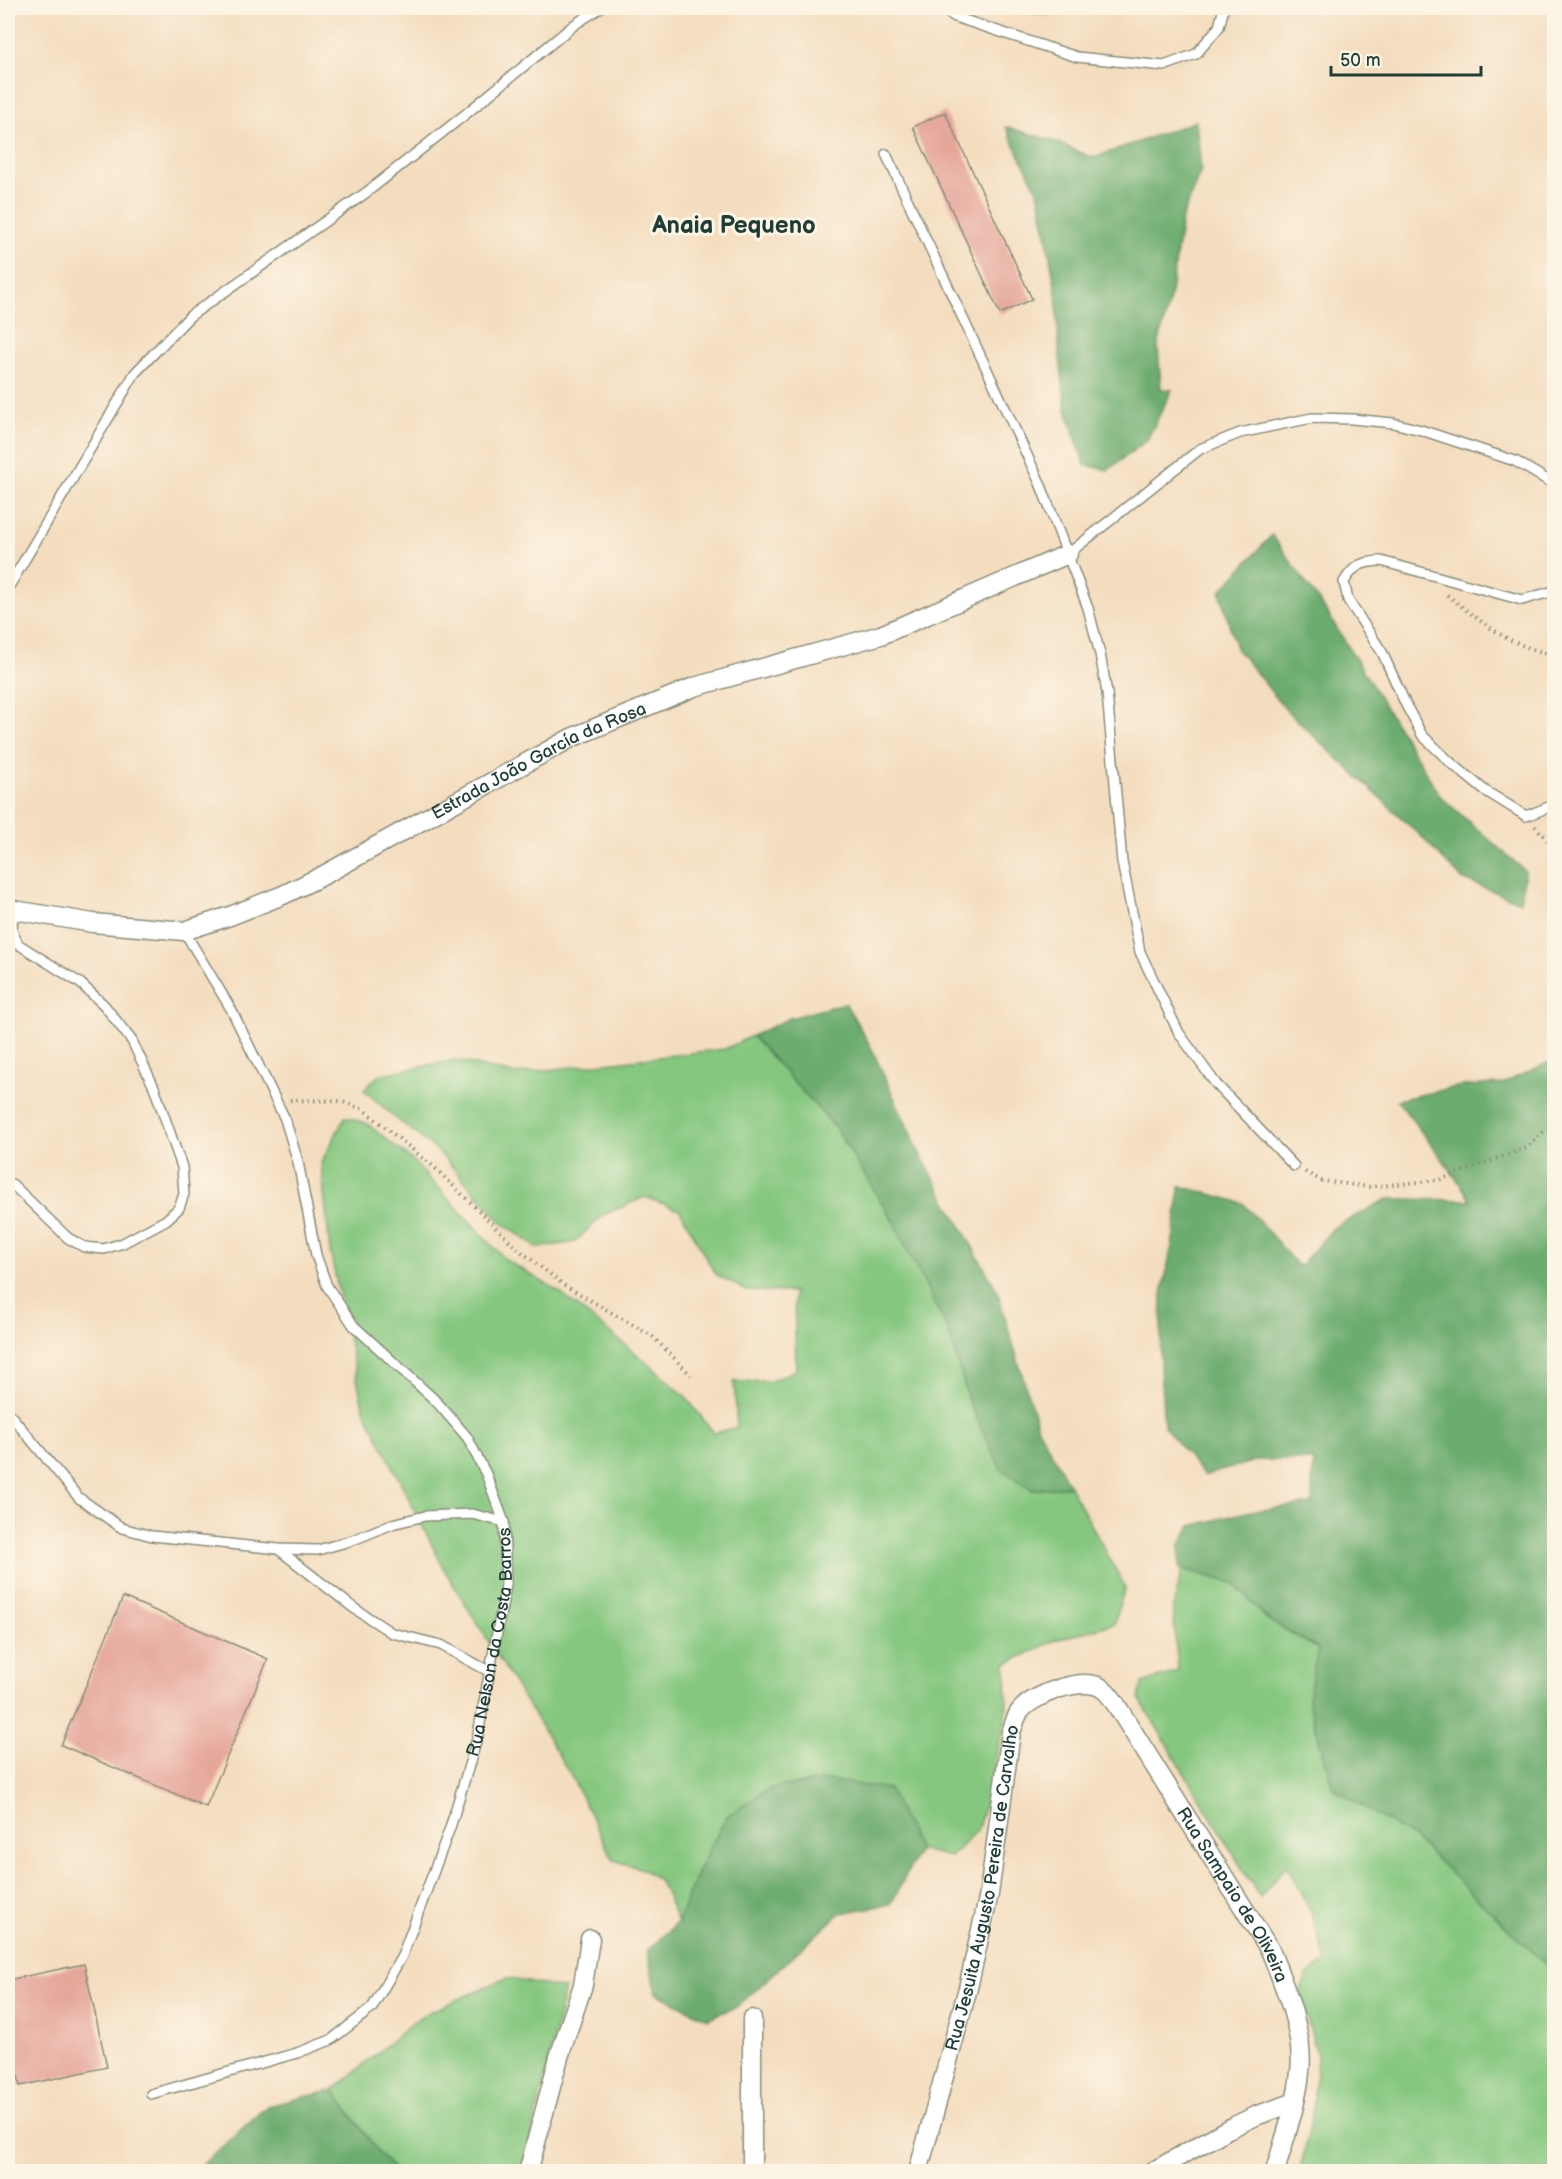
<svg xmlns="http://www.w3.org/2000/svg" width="1562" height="2179" viewBox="0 0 1562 2179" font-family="'Balsamiq Sans',sans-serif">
<rect width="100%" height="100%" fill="#fcf5e5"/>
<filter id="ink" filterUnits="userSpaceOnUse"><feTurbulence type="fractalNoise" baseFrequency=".0167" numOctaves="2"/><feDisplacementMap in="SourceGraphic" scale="12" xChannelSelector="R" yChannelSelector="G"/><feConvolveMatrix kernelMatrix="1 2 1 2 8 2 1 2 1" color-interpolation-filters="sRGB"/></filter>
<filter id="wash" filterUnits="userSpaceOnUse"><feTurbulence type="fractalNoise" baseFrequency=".008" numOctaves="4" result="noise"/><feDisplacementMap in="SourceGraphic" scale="24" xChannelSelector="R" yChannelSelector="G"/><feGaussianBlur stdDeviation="1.35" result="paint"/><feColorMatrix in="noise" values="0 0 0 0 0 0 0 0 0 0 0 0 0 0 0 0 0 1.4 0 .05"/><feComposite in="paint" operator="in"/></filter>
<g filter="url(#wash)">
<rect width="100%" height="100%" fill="#f4ddbf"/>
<!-- green -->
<g fill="#85c77f" stroke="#52825a" stroke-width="1.5">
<polygon points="752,1036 835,1127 892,1219 949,1332 970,1405 1032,1490 1070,1486 1125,1587 1114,1624 1055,1640 1006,1664 1007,1713 986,1801 978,1828 951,1857 919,1850 889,1789 727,1816 698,1871 678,1922 660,1881 642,1869 613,1860 569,1772 445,1571 363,1407 330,1251 321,1163 345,1117 366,1123 410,1158 506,1260 558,1291 650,1365 685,1396 714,1433 737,1427 734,1382 771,1381 796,1370 794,1292 747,1291 715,1274 680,1210 645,1197 603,1215 575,1242 538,1248 502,1223 438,1151 398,1120 364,1090 379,1075 455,1060 513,1074 725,1049"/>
<polygon points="1182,1569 1233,1583 1267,1619 1318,1649 1308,1700 1333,1788 1413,1837 1554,1972 1554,2171 1300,2171 1313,2112 1317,2055 1300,1992 1308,1974 1326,1962 1311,1912 1286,1865 1260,1898 1139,1698 1142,1683 1178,1671 1173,1610"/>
<polygon points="506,1978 565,1989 524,2171 395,2171 378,2152 334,2090 421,2016"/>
</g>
<!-- forest -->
<g fill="#6cac6e" stroke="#467451" stroke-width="1.5">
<polygon points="984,8 1107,8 1047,14"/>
<polygon points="1196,121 1201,170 1182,218 1170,299 1158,346 1161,389 1172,390 1147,440 1108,470 1085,465 1066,410 1059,350 1056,291 1039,195 1006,127 1051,140 1093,158"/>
<polygon points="1272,535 1328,614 1441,797 1525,871 1520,902 1462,879 1423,838 1287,711 1236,648 1220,592"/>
<polygon points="845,1003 869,1043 921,1156 997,1290 1038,1428 1070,1486 1032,1490 1001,1469 970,1405 949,1332 892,1219 835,1127 752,1036 790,1018"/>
<polygon points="1554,1060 1554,1972 1413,1837 1333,1788 1308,1700 1318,1648 1267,1619 1233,1583 1179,1568 1180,1545 1191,1526 1251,1511 1312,1504 1313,1460 1258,1460 1204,1476 1164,1426 1160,1368 1162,1294 1173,1239 1180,1186 1243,1203 1299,1267 1333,1228 1387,1199 1471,1200 1446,1164 1397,1100 1461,1086 1502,1084"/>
<polygon points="829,1780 889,1789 919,1850 891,1904 840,1913 738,2006 707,2019 656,1993 647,1951 678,1922 698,1871 727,1816 770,1788"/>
<polygon points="334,2090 378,2152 395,2171 195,2171 267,2106"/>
</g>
<g id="blocks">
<!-- building -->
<g fill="#e6a79b">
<polygon points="945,112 1032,299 1000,314 913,127"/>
<polygon points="123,1597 268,1659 206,1807 61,1745"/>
<polygon points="84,1964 107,2067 20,2086 8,2030 8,1980"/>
</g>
</g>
</g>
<g filter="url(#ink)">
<use href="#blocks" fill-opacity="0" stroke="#8a8d7a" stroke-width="1.5"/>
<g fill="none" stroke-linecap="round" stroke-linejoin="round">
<!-- service casing -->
<g stroke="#8a8d7a" stroke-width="12">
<g id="service">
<polyline points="941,8 955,17 1077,57 1164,66 1196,54 1219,27 1224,8"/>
<polyline points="886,154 1040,483 1088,608 1100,654 1107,693 1122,862 1140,952 1179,1033 1216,1084 1294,1166"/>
<polyline points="1068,554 1200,449 1240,433 1312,418 1352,419 1393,423 1421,430 1515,461 1554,484"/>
<polyline points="8,588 135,373 190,316 367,192 467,113 574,25 600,8"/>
<path d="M1554 591 1522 600 1381 561C1361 562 1354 565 1344 582L1348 600 1382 652 1406 705 1422 735 1450 762 1484 790 1526 816 1554 805"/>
<polyline points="12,1184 68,1238 84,1247 104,1249 123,1243 166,1220 179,1208 184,1194 182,1167 154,1087 132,1041 104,1005 80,983 18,944 12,931 13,910"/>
<polyline points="8,1412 79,1498 122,1528 152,1536 278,1549 318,1550 353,1540 392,1524 425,1516 472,1514 504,1522"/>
<polyline points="278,1549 355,1609 392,1633 441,1645 490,1672"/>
<path id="s1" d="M151 2094 297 2053 331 2040 372 2008 402 1956 450 1828 477 1739 506 1585 504 1522 486 1474 467 1437 436 1401 354 1326 327 1286 316 1255 298 1162 285 1119 231 1009 184 931"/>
</g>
</g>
<!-- minor casing -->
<g stroke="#8a8d7a" stroke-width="21">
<g id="minor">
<path id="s2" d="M8 909 93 923 184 931 230 916 283 895 322 876 571 738 694 687 881 635 1068 554"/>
<polyline points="528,2172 559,2057 583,1985 590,1939"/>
<polyline points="752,2172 752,2019"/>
<path id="s3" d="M918 2172 968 1988 989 1894 1011 1732C1014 1725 1016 1715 1021 1710 1034 1694 1085 1675 1103 1689 1108 1692 1112 1699 1115 1703L1270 1950C1284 1985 1305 2034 1300 2072 1297 2105 1284 2139 1275 2172"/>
<polyline points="1152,2172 1228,2129 1258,2115 1293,2103"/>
</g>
</g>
<!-- path -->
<g stroke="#8a8d7a" stroke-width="4" stroke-dasharray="1.5 4.5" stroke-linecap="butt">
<path d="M1447 595C1484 624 1507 645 1554 655"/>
<polyline points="1535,826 1554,847"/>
<polyline points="290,1100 341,1101 364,1110 435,1168 519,1250 564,1285 652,1336 691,1375"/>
<polyline points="1305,1172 1322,1181 1370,1187 1439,1180 1526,1148 1554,1122"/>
</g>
<!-- service -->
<use href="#service" stroke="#fff" stroke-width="9"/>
<!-- minor -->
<use href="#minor" stroke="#fff" stroke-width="18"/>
</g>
</g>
<g text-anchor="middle" stroke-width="6" stroke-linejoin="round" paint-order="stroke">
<!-- street labels -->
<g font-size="18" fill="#1f3d34" stroke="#fcf5e5">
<text dy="6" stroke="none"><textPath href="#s2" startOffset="572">Estrada João García da Rosa</textPath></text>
<text dy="6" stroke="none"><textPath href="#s1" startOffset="628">Rua Nelson da Costa Barros</textPath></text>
<text dy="6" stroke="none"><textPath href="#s3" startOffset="292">Rua Jesuita Augusto Pereira de Carvalho</textPath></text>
<text dy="6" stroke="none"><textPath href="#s3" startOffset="808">Rua Sampaio de Oliveira</textPath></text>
</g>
<!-- district labels -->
<g font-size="24" font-weight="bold" fill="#1f3d34" stroke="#fcf5e5">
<text x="734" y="233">Anaia Pequeno</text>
</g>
</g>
<!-- margin -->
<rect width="1562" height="2179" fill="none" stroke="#fcf5e5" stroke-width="30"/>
<!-- scale -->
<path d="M1331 66v9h150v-9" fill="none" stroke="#1f3d34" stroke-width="3"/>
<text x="1340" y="66" font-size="18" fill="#1f3d34" stroke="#fcf5e5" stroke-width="4.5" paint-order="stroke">50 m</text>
</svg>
